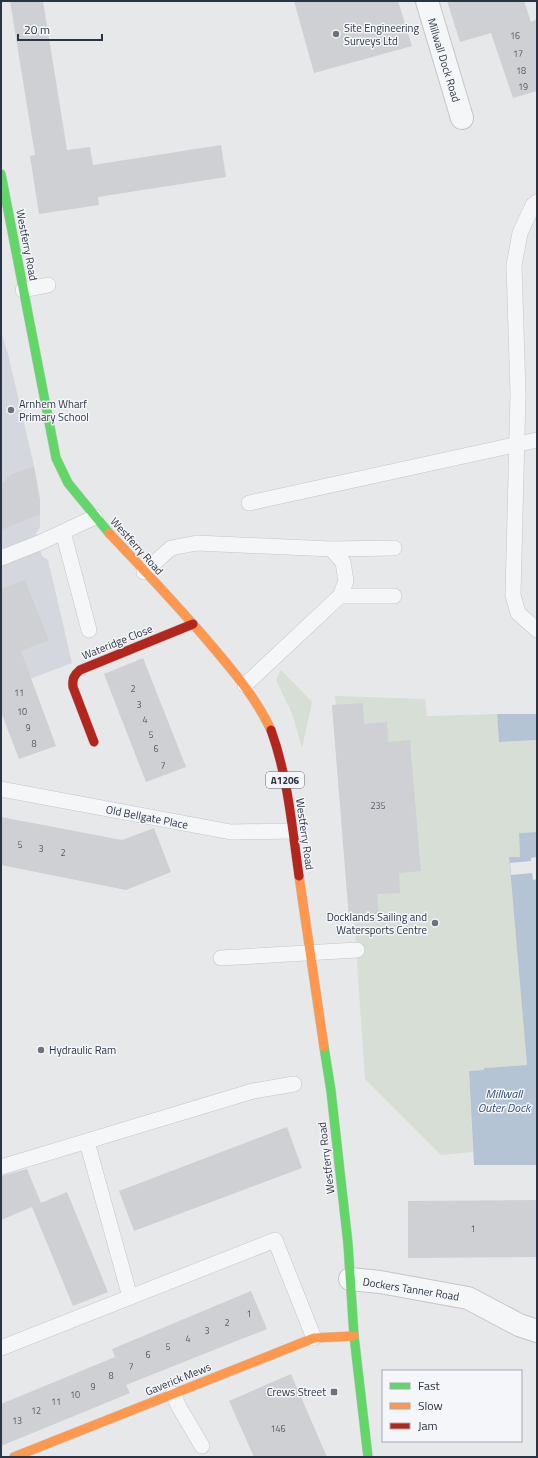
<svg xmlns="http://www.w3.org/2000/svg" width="538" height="1458" viewBox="0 0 538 1458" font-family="'Titillium Web',sans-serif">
<rect width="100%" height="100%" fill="#e6e8ea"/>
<!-- built -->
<polygon fill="#d4d7dd" points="1,332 8,354 34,466 11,474 40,499 40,527 36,533 42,556 48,560 72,663 1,690"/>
<!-- green -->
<g fill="#d6ded6">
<polygon points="281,670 312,702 302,748 292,713 276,680"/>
<polygon points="335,696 425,699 427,716 497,714 499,742 537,740 537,832 519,833 520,857 509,858 527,1065 484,1068 484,1070 469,1071 473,1152 441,1155 365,1079 354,917 349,917 332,705 336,705"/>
</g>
<!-- water -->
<g fill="#b4c4d5">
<polygon points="497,714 537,714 537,740 499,742"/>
<polygon points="537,832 537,1165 474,1165 469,1071 484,1070 484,1068 527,1065 509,857 520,857 519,833"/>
</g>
<!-- pier -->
<polygon fill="#e6e8ea" points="537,857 537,879 533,880 532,873 511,875 510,863 531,861 531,858"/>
<!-- building -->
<g fill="#ced0d3">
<polygon points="10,1 43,1 67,150 90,147 93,165 221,145 226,177 98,197 99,205 39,214 30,156 35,155"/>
<polygon points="294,1 398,1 412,46 314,73"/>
<polygon points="447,1 524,1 531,22 537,19 537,91 513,98 491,33 460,42"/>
<polygon points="34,466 40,499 40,514 1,530 1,486 11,474"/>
<polygon points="25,580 49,640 21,651 56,746 19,759 1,712 1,589"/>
<polygon points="143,658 186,767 146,782 104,674"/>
<polygon points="363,703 364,724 387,722 388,742 410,740 421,871 399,873 400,893 377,894 379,915 349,918 332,705"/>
<polygon points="1,817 122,840 154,828 171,872 126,890 1,865"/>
<polygon points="287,1127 302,1168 134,1231 119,1191"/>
<polygon points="27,1169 41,1203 67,1192 108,1292 73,1306 32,1207 1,1220 1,1176"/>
<polygon points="537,1200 537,1257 408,1258 408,1201"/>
<polygon points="251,1291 267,1329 126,1385 130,1393 1,1446 1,1404 115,1357 112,1349"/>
<polygon points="291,1374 327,1457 254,1457 229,1401"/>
</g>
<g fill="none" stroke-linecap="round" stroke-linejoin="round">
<!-- lane casing -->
<g stroke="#c4c6c8" stroke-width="16">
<g id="lane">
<polyline points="537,202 533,205 520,233 514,265 518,394 513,595 518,613 537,630"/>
<polyline points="23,290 48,285"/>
<polyline points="249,503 537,440"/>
<polyline points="63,532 89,630"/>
<polyline points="1,558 39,543 95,517"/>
<polyline points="144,572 171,548 197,543 331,549 394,548"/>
<polyline points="340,596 394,596"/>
<polyline points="245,685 340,596 346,581 343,562 331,549"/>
<polyline points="1,789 231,832 293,831"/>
<polyline points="221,958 357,950"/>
<polyline points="87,1142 130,1297"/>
<polyline points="1,1167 253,1091 294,1084"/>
<polyline points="1,1348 275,1240 314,1338"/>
<polyline points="173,1394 179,1407 202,1446"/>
</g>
</g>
<!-- street casing -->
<g stroke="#c4c6c8" stroke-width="24">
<g id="street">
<polyline points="427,1 462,118"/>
<polyline points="350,1279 380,1282 468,1298 519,1325 537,1331"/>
</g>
</g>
<!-- fast casing -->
<g stroke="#c4c6c8" stroke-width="10">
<g id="fast">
<polyline points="1,174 56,458 68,483 109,533"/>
<polyline points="324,1047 331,1091 348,1244 354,1336 368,1457"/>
</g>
</g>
<!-- slow casing -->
<g stroke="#c4c6c8" stroke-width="10">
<g id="slow">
<path d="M109 533C144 570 179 607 212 646 234 672 256 698 271 730"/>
<polyline points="299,876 324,1047"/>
<polyline points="14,1457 314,1338 354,1336"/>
</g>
</g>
<!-- jam casing -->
<g stroke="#c4c6c8" stroke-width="10">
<g id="jam">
<path d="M271 730C288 777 292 827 299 876"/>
<path d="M94 742 73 687C72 679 74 675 80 670L193 624"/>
</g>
</g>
<!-- lane -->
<use href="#lane" stroke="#f5f6f7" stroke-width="15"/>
<!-- street -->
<use href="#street" stroke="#f5f6f7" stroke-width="22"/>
<!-- fast -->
<use href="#fast" stroke="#63d668" stroke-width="9"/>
<!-- slow -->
<use href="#slow" stroke="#ff974d" stroke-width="9"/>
<!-- jam -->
<use href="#jam" stroke="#b3261e" stroke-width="9"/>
</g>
<!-- markers -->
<g fill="#6c737f" stroke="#f4f6f9" stroke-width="1.5">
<circle cx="336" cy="34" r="4"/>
<circle cx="11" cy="410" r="4"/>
<circle cx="435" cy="923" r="4"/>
<circle cx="41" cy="1050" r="4"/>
<rect x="330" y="1388" width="8" height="8" rx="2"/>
</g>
<g text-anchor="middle" stroke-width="3" stroke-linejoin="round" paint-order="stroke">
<!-- number labels -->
<g font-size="9" fill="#545c69">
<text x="515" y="39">16</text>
<text x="518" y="57">17</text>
<text x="521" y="74">18</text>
<text x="523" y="90">19</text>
<text x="133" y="692">2</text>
<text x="19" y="696">11</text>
<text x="139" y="708">3</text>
<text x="22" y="715">10</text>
<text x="145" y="723">4</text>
<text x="28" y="731">9</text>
<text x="151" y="738">5</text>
<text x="34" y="747">8</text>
<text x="156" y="752">6</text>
<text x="163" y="769">7</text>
<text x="378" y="809">235</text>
<text x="20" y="848">5</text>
<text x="41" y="852">3</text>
<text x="63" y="856">2</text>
<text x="473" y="1232">1</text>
<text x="249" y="1317">1</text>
<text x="227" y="1326">2</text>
<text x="207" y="1334">3</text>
<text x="188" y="1342">4</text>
<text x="168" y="1350">5</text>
<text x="148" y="1358">6</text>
<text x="131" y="1370">7</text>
<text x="111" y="1379">8</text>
<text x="93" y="1390">9</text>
<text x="75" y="1398">10</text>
<text x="56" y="1405">11</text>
<text x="36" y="1414">12</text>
<text x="17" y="1424">13</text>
<text x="278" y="1432">146</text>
</g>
<!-- shield labels -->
<rect fill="#f4f6f9" stroke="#676e7b" stroke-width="1" x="266" y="772" width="38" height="16" rx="3"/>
<g font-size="10" font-weight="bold" fill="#2b3445">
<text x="285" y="784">A1206</text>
</g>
<!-- poi labels -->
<g font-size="11" fill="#2b3445" stroke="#f4f6f9" text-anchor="start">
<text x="344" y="32">Site Engineering<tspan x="344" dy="13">Surveys Ltd</tspan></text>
<text x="19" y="408">Arnhem Wharf<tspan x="19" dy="13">Primary School</tspan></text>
<text x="427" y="921" text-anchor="end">Docklands Sailing and<tspan x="427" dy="13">Watersports Centre</tspan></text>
<text x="49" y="1054">Hydraulic Ram</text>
<text x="326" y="1396" text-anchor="end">Crews Street</text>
</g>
<!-- street labels -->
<g font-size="11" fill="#2b3445" stroke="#f4f6f9">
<text transform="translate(444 60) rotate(73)" y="4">Millwall Dock Road</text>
<text transform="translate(27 245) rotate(79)" y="4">Westferry Road</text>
<text transform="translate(137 546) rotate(48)" y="4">Westferry Road</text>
<text transform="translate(117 642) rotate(-22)" y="4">Wateridge Close</text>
<text transform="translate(147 817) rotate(11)" y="4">Old Bellgate Place</text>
<text transform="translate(305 834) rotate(82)" y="4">Westferry Road</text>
<text transform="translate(326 1158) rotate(-97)" y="4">Westferry Road</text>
<text transform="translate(411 1289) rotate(9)" y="4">Dockers Tanner Road</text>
<text transform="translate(178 1379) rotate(-22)" y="4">Gaverick Mews</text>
</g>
<!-- water labels -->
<g font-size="12" font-style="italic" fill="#34527a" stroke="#f4f6f9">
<text x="504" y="1098">Millwall<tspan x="504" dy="14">Outer Dock</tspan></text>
</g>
</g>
<!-- border -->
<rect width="538" height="1458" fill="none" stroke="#2b3445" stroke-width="4"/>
<!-- legend -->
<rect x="382" y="1370" width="140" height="72" fill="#f4f6f9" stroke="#a4a8b1"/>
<rect x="390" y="1383" width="20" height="6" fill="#63d668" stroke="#a4a8b1"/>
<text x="418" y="1390" font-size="12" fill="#2b3445">Fast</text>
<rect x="390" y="1403" width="20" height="6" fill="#ff974d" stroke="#a4a8b1"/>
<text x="418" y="1410" font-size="12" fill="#2b3445">Slow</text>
<rect x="390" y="1423" width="20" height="6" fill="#b3261e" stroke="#a4a8b1"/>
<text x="418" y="1430" font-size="12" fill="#2b3445">Jam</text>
<!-- scale -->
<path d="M18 34v6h84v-6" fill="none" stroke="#2b3445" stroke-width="2"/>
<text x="24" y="34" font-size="12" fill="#2b3445" stroke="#f4f6f9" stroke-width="3" paint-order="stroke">20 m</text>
</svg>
